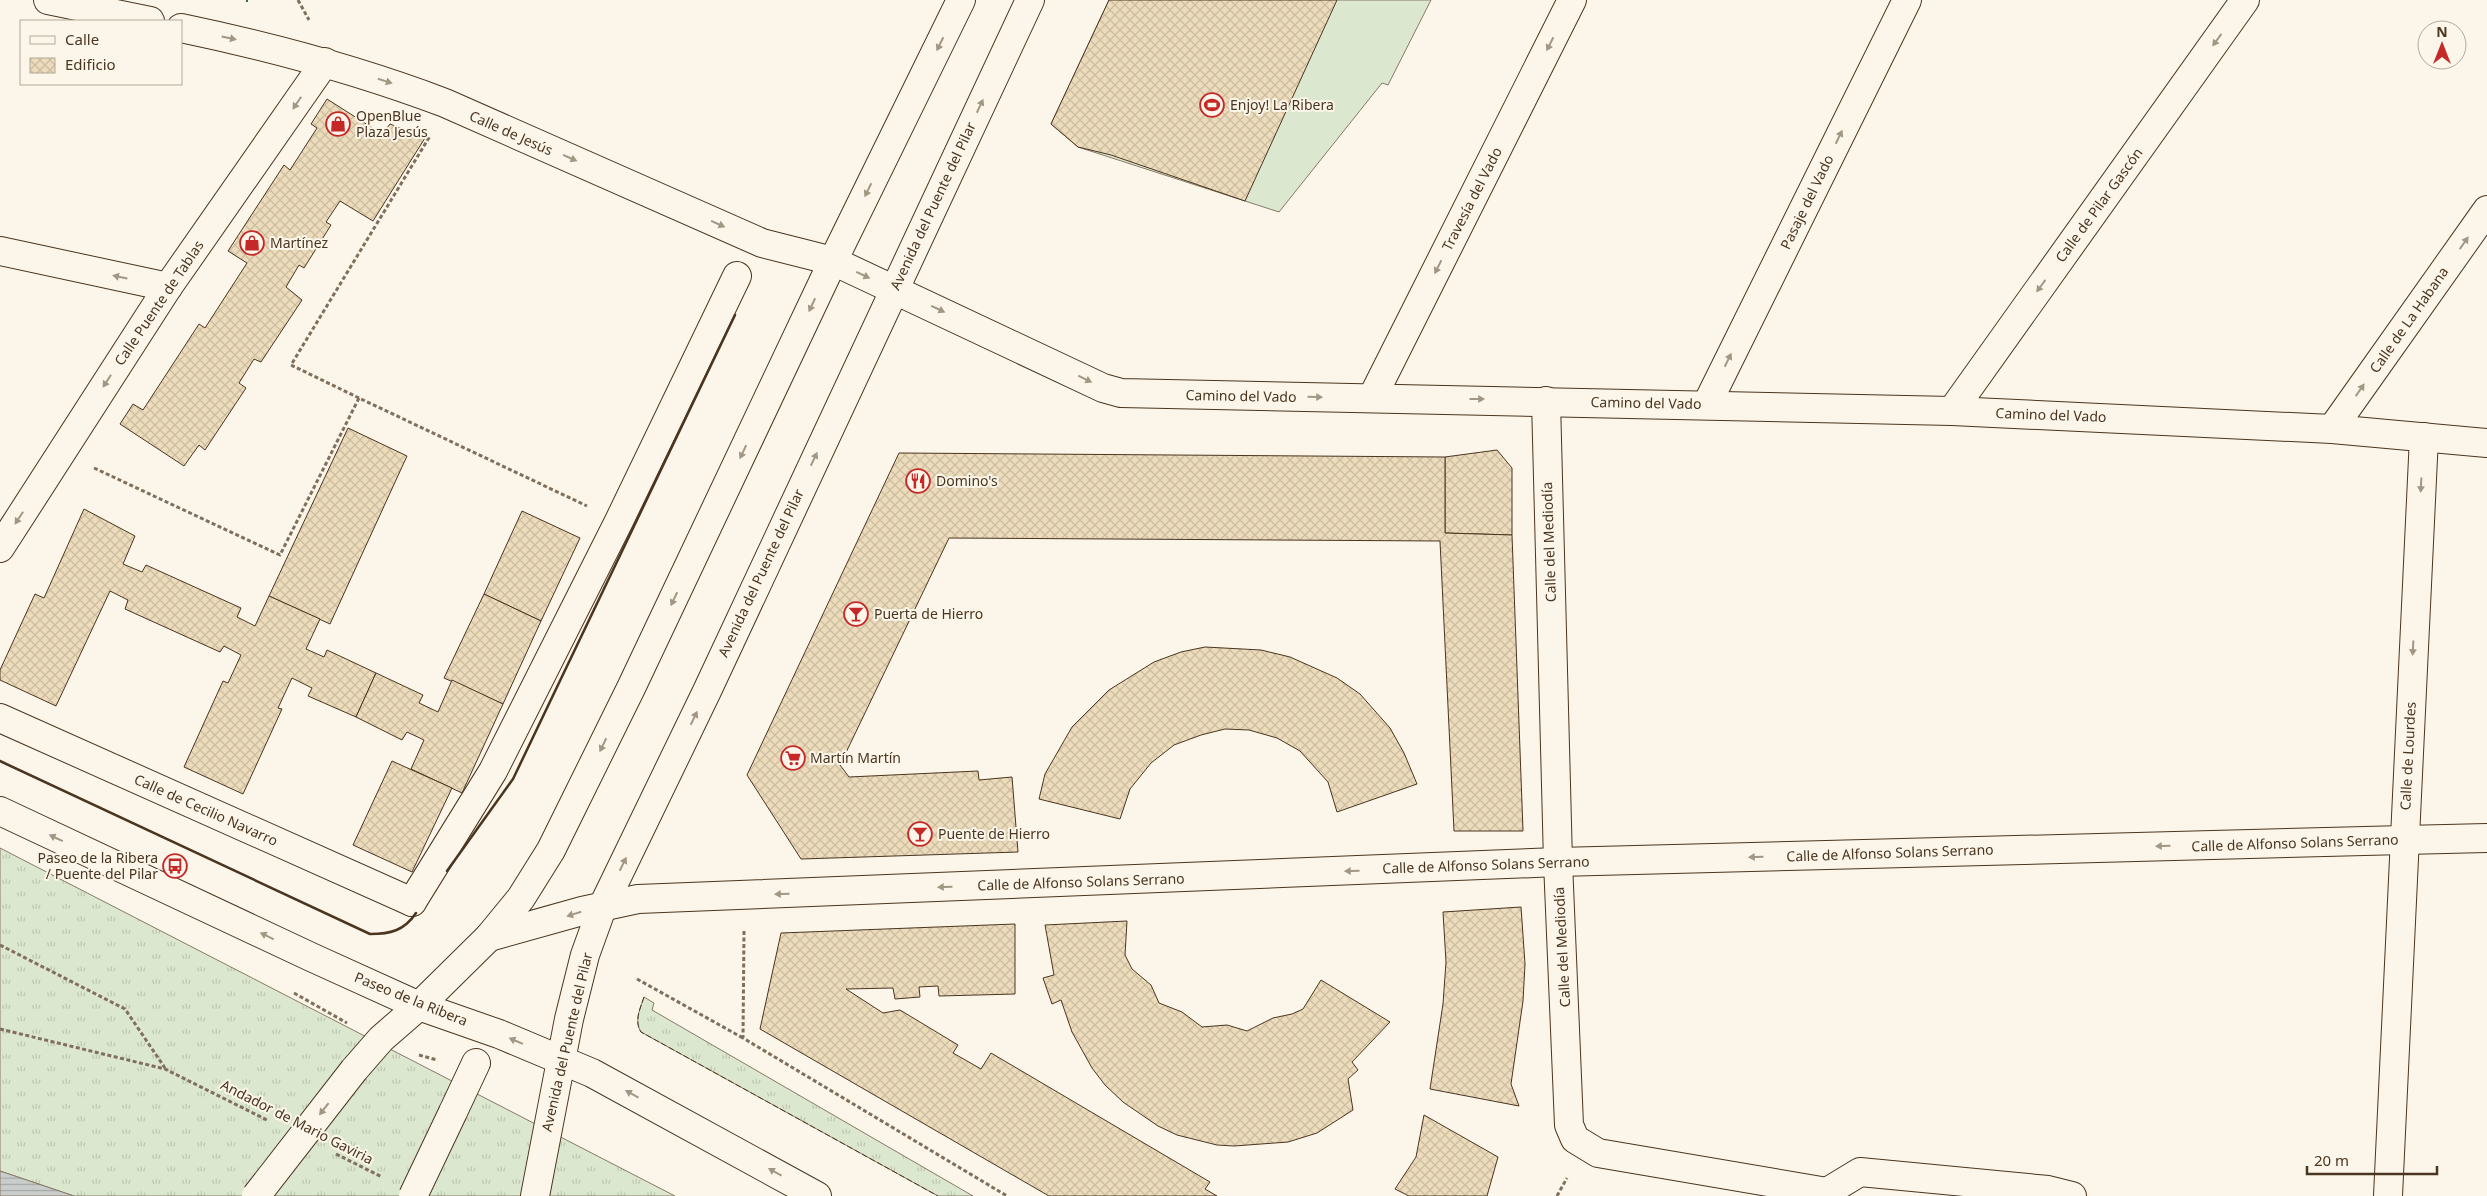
<svg xmlns="http://www.w3.org/2000/svg" width="2487" height="1196" viewBox="0 0 2487 1196" font-family="'Noto Sans',sans-serif">
<defs>
<pattern id="grass-tufts" width="24" height="20" patternUnits="userSpaceOnUse" patternTransform="scale(1.25)"><rect width="24" height="20" fill="#dce7d0"/><path d="M3 7l-1-3M5 7V3M7 7l1-3M15 17l-1-3M17 17v-4M19 17l1-3" fill="none" stroke="#bec7b2"/></pattern>
<pattern id="water-rules" width="6" height="5" patternUnits="userSpaceOnUse" patternTransform="scale(1.25)"><rect width="6" height="5" fill="#c9cecd"/><path d="M0 2.5h6" fill="none" stroke="#a5a8a6"/></pattern>
<pattern id="building-cross-hatch" width="8" height="8" patternUnits="userSpaceOnUse" patternTransform="scale(1.25)"><rect width="8" height="8" fill="#ecdcbc"/><path d="M0 0l8 8M0 8l8-8" fill="none" stroke="#ccbda1"/></pattern>
</defs>
<rect width="100%" height="100%" fill="#fbf6e9"/>
<!-- grass -->
<g fill="url(#grass-tufts)" stroke="#887966">
<polygon points="0,848 675,1196 74,1196 0,1171"/>
<path d="M644 997 654 1003 652 1010 973 1196H938L641 1032C634 1021 640 1009 644 997Z"/>
</g>
<!-- pitch -->
<polygon fill="#dce7d0" stroke="#887966" points="1109,0 1431,0 1388,85 1382,83 1279,212 1078,147 1051,124"/>
<!-- water -->
<polygon fill="url(#water-rules)" stroke="#887966" points="0,1171 74,1196 0,1196"/>
<!-- building -->
<g fill="url(#building-cross-hatch)" stroke="#4a3520">
<polygon points="1109,0 1337,0 1245,201 1111,155 1078,147 1051,124"/>
<polygon points="327,99 382,134 390,124 425,138 373,221 340,201 326,222 331,225 304,268 299,265 286,287 302,300 261,362 254,359 239,383 246,388 205,450 199,445 184,466 120,424 133,404 143,410 199,324 205,328 247,263 228,251 284,165 290,170 317,128 311,124"/>
<polygon points="348,428 407,456 330,624 269,596"/>
<polygon points="1497,450 1512,468 1512,535 1445,533 1445,457"/>
<polygon points="899,453 1445,457 1445,533 1512,535 1523,831 1454,831 1440,541 949,538 840,765 849,777 978,771 979,780 1012,777 1018,852 801,859 747,775"/>
<polygon points="84,509 135,536 123,564 142,572 146,565 241,608 237,617 255,626 269,596 320,619 306,649 324,657 327,650 376,673 356,717 308,696 312,688 292,678 278,708 282,709 243,794 184,767 223,681 228,683 241,655 224,646 220,652 125,609 128,600 110,591 56,706 0,680 0,670 35,594 44,598"/>
<polygon points="522,511 580,538 541,621 484,594"/>
<polygon points="484,594 541,621 503,704 444,678"/>
<polygon points="1205,647 1261,650 1290,657 1337,678 1360,694 1390,728 1404,753 1417,784 1337,812 1328,782 1300,751 1277,738 1249,730 1225,729 1201,735 1174,745 1151,763 1130,789 1120,819 1039,799 1045,774 1072,727 1109,690 1154,662 1181,652"/>
<polygon points="376,673 423,695 419,703 438,712 452,680 503,704 462,793 411,769 424,740 407,732 402,740 356,717"/>
<polygon points="392,761 452,788 412,872 353,845"/>
<polygon points="1521,907 1525,964 1523,1001 1511,1084 1519,1106 1430,1089 1443,1004 1446,962 1443,912"/>
<polygon points="1127,921 1125,955 1132,969 1151,985 1159,1003 1182,1012 1202,1027 1227,1025 1247,1031 1273,1018 1292,1014 1303,1009 1321,980 1390,1022 1352,1062 1358,1070 1348,1079 1353,1110 1317,1133 1288,1142 1234,1146 1217,1145 1177,1135 1158,1126 1123,1102 1105,1085 1092,1068 1072,1032 1061,1000 1052,1004 1043,978 1054,975 1045,925"/>
<polygon points="1015,924 1015,994 939,996 938,986 919,987 920,997 895,999 893,988 846,989 883,1013 900,1010 958,1045 953,1053 981,1069 991,1053 1210,1182 1205,1189 1217,1196 1049,1196 760,1029 781,933"/>
<polygon points="1424,1115 1498,1157 1487,1196 1409,1196 1395,1189 1416,1157"/>
</g>
<g fill="none" stroke-linecap="round" stroke-linejoin="round">
<!-- pedestrian casing -->
<g stroke="#4a3520" stroke-width="30">
<g id="pedestrian">
<polyline points="2404,840 2487,838"/>
<polyline points="412,902 493,771 619,521 737,276"/>
<polyline points="453,1112 476,1063"/>
<polyline points="1827,1192 1860,1172 2048,1190 2072,1196"/>
</g>
</g>
<!-- minor casing -->
<g stroke="#4a3520" stroke-width="30">
<g id="minor">
<polyline points="48,0 150,21"/>
<path d="M181 28C272 47 358 70 445 103L762 243 833 261 1103 388 1121 393 1952 411 2332 429 2487 443"/>
<polyline points="0,251 168,287"/>
<polyline points="1372,398 1572,0"/>
<polyline points="1546,401 1558,862 1569,1125 1575,1139 1598,1153 1827,1192 1828,1196"/>
<polyline points="1707,404 1907,0"/>
<polyline points="1952,411 2245,0"/>
<polyline points="2332,429 2487,210"/>
<polyline points="0,548 168,287 325,62"/>
<polyline points="0,718 412,902"/>
<polyline points="489,937 582,911 638,899 1558,862 2404,840"/>
<polyline points="2388,1196 2424,437"/>
</g>
</g>
<!-- secondary casing -->
<g stroke="#4a3520" stroke-width="30">
<g id="secondary">
<polyline points="0,811 311,957 419,1006 499,1034 592,1073 817,1196"/>
<polyline points="354,1070 381,1039 419,1006 489,937 521,898 551,850 631,688 833,261 961,0"/>
<polyline points="535,1196 569,1019 585,955 602,908 707,691 1030,0"/>
</g>
</g>
<!-- path -->
<g stroke="#7f6f5c" stroke-width="3" stroke-dasharray="4 2.5" stroke-linecap="butt">
<polyline points="298,0 309,20"/>
<polyline points="359,398 291,365 430,136"/>
<polyline points="94,468 280,555 359,398 587,506"/>
<polyline points="744,931 743,1038 1007,1196"/>
<polyline points="0,945 125,1009 165,1068"/>
<polyline points="637,979 743,1038"/>
<polyline points="294,993 347,1023"/>
<polyline points="0,1029 165,1069 267,1120"/>
<polyline points="419,1055 437,1060"/>
<polyline points="336,1154 382,1177"/>
<polyline points="1557,1196 1567,1178"/>
</g>
<!-- pedestrian -->
<use href="#pedestrian" stroke="#fbf6e9" stroke-width="28"/>
<!-- minor -->
<use href="#minor" stroke="#fbf6e9" stroke-width="28"/>
<!-- secondary -->
<use href="#secondary" stroke="#fbf6e9" stroke-width="28"/>
<!-- pedestrian-bridge casing -->
<g stroke="#4a3520" stroke-width="30" stroke-linecap="butt">
<polyline id="pedestrian-bridge" points="413,1196 453,1112"/>
</g>
<!-- secondary-bridge casing -->
<g stroke="#4a3520" stroke-width="30" stroke-linecap="butt">
<polyline id="secondary-bridge" points="256,1196 354,1070"/>
</g>
<!-- pedestrian-bridge -->
<use href="#pedestrian-bridge" stroke="#fbf6e9" stroke-width="28"/>
<!-- secondary-bridge -->
<use href="#secondary-bridge" stroke="#fbf6e9" stroke-width="28"/>
<!-- hedge -->
<polyline stroke="#436837" stroke-width="4" stroke-dasharray="2.5 4" stroke-linecap="butt" points="246,0 248,0"/>
<!-- fence -->
<path stroke="#4a3520" stroke-width="1" stroke-dasharray="6 2.5" stroke-linecap="butt" d="M644 997C640 1009 634 1021 641 1032L938 1196"/>
<!-- wall -->
<g stroke="#4a3520" stroke-width="2.5">
<path d="M0 761 370 934C390 934 404 931 416 913"/>
<polyline points="447,871 513,779 735,315"/>
</g>
</g>
<!-- one-way arrows -->
<defs><path id="oneway-solid" d="M-6-.8H1V-3.2L6.5 0L1 3.2V.8H-6Z" transform="scale(1.25)"/></defs>
<g fill="#a29684">
<use href="#oneway-solid" transform="translate(229 38) rotate(12)"/>
<use href="#oneway-solid" transform="translate(2217 40) rotate(126)"/>
<use href="#oneway-solid" transform="translate(940 44) rotate(116)"/>
<use href="#oneway-solid" transform="translate(1550 44) rotate(117)"/>
<use href="#oneway-solid" transform="translate(385 81) rotate(18)"/>
<use href="#oneway-solid" transform="translate(297 103) rotate(124)"/>
<use href="#oneway-solid" transform="translate(980 106) rotate(-65)"/>
<use href="#oneway-solid" transform="translate(1839 137) rotate(-64)"/>
<use href="#oneway-solid" transform="translate(570 158) rotate(24)"/>
<use href="#oneway-solid" transform="translate(868 190) rotate(116)"/>
<use href="#oneway-solid" transform="translate(718 224) rotate(24)"/>
<use href="#oneway-solid" transform="translate(2464 243) rotate(-55)"/>
<use href="#oneway-solid" transform="translate(1438 267) rotate(117)"/>
<use href="#oneway-solid" transform="translate(863 275) rotate(25)"/>
<use href="#oneway-solid" transform="translate(120 277) rotate(-168)"/>
<use href="#oneway-solid" transform="translate(2041 286) rotate(126)"/>
<use href="#oneway-solid" transform="translate(812 305) rotate(115)"/>
<use href="#oneway-solid" transform="translate(938 309) rotate(25)"/>
<use href="#oneway-solid" transform="translate(1728 360) rotate(-64)"/>
<use href="#oneway-solid" transform="translate(1085 379) rotate(26)"/>
<use href="#oneway-solid" transform="translate(107 381) rotate(123)"/>
<use href="#oneway-solid" transform="translate(2360 390) rotate(-55)"/>
<use href="#oneway-solid" transform="translate(1315 397) rotate(1)"/>
<use href="#oneway-solid" transform="translate(1477 399)"/>
<use href="#oneway-solid" transform="translate(743 452) rotate(115)"/>
<use href="#oneway-solid" transform="translate(814 459) rotate(-65)"/>
<use href="#oneway-solid" transform="translate(2421 485) rotate(93)"/>
<use href="#oneway-solid" transform="translate(19 518) rotate(123)"/>
<use href="#oneway-solid" transform="translate(674 599) rotate(115)"/>
<use href="#oneway-solid" transform="translate(2413 648) rotate(93)"/>
<use href="#oneway-solid" transform="translate(694 718) rotate(-64)"/>
<use href="#oneway-solid" transform="translate(603 745) rotate(116)"/>
<use href="#oneway-solid" transform="translate(56 838) rotate(-155)"/>
<use href="#oneway-solid" transform="translate(2163 846) rotate(178)"/>
<use href="#oneway-solid" transform="translate(1756 857) rotate(178)"/>
<use href="#oneway-solid" transform="translate(623 864) rotate(-64)"/>
<use href="#oneway-solid" transform="translate(1352 871) rotate(178)"/>
<use href="#oneway-solid" transform="translate(945 887) rotate(178)"/>
<use href="#oneway-solid" transform="translate(782 894) rotate(178)"/>
<use href="#oneway-solid" transform="translate(574 914) rotate(163)"/>
<use href="#oneway-solid" transform="translate(267 936) rotate(-154)"/>
<use href="#oneway-solid" transform="translate(516 1041) rotate(-157)"/>
<use href="#oneway-solid" transform="translate(632 1094) rotate(-151)"/>
<use href="#oneway-solid" transform="translate(324 1109) rotate(128)"/>
<use href="#oneway-solid" transform="translate(775 1172) rotate(-151)"/>
</g>
<!-- icons -->
<defs>
<g id="stadium-ring" transform="scale(1.25)"><circle r="9.5" fill="#fbf6e9" stroke="#c62828" stroke-width="1.5"/><path d="M0-5a6.5 5 0 1 0 0 10a6.5 5 0 1 0 0-10ZM-3.5-1.8h7v3.6h-7Z" fill="#c62828"/></g>
<g id="shop-ring" transform="scale(1.25)"><circle r="9.5" fill="#fbf6e9" stroke="#c62828" stroke-width="1.5"/><path d="M-5-2.5h2.3a2.7 3.5 0 0 1 5.4 0H5L5.5 6h-11ZM-1.5-2.5h3a1.5 2.3 0 0 0-3 0Z" fill="#c62828"/></g>
<g id="restaurant-ring" transform="scale(1.25)"><circle r="9.5" fill="#fbf6e9" stroke="#c62828" stroke-width="1.5"/><path d="M-5-6h1v4h1v-4h1v4h1v-4h1v5L-1.5 .5V6h-2V.5L-5-1ZM5-6V6H3V1.5H1.5Q1.5-4 5-6Z" fill="#c62828"/></g>
<g id="bar-ring" transform="scale(1.25)"><circle r="9.5" fill="#fbf6e9" stroke="#c62828" stroke-width="1.5"/><path d="M-6-5H6L.8 .8V4.5H3.5V6h-7V4.5H-.8V.8Z" fill="#c62828"/></g>
<g id="supermarket-ring" transform="scale(1.25)"><circle r="9.5" fill="#fbf6e9" stroke="#c62828" stroke-width="1.5"/><path d="M-6-5.5h2.5l.6 2H6L4.5 2H-2.5L-4.4-4H-6ZM-1.5 3.2a1.3 1.3 0 1 0 .1 0ZM3 3.2a1.3 1.3 0 1 0 .1 0Z" fill="#c62828"/></g>
<g id="bus-ring" transform="scale(1.25)"><circle r="9.5" fill="#fbf6e9" stroke="#c62828" stroke-width="1.5"/><path d="M-5-6H5V4H4V6H2V4H-2V6H-4V4H-5ZM-3.5-4V0h7V-4ZM-3.5 1.2v1.5H-2V1.2ZM2 1.2v1.5H3.5V1.2Z" fill="#c62828"/></g>
</defs>
<g fill-rule="evenodd">
<use href="#stadium-ring" x="1212" y="105"/>
<use href="#shop-ring" x="338" y="124"/>
<use href="#shop-ring" x="252" y="243"/>
<use href="#restaurant-ring" x="918" y="481"/>
<use href="#bar-ring" x="856" y="614"/>
<use href="#supermarket-ring" x="793" y="758"/>
<use href="#bar-ring" x="920" y="834"/>
<use href="#bus-ring" x="175" y="866"/>
</g>
<g text-anchor="middle" stroke-width="4" stroke-linejoin="round" paint-order="stroke">
<!-- poi labels -->
<g font-size="14" fill="#4a3520" stroke="#fbf6e9" text-anchor="start">
<text x="1230" y="110">Enjoy! La Ribera</text>
<text x="356" y="121">OpenBlue<tspan x="356" dy="16">Plaza Jesús</tspan></text>
<text x="270" y="248">Martínez</text>
<text x="936" y="486">Domino's</text>
<text x="874" y="619">Puerta de Hierro</text>
<text x="810" y="763">Martín Martín</text>
<text x="938" y="839">Puente de Hierro</text>
<text x="158" y="863" text-anchor="end">Paseo de la Ribera<tspan x="158" dy="16">/ Puente del Pilar</tspan></text>
</g>
<!-- street labels -->
<g font-size="14" fill="#4a3520" stroke="#fbf6e9">
<text transform="translate(511 133) rotate(24)" y="5">Calle de Jesús</text>
<text transform="translate(1472 199) rotate(-63)" y="5">Travesía del Vado</text>
<text transform="translate(1807 202) rotate(-64)" y="5">Pasaje del Vado</text>
<text transform="translate(2099 205) rotate(-54)" y="5">Calle de Pilar Gascón</text>
<text transform="translate(933 206) rotate(-65)" y="5">Avenida del Puente del Pilar</text>
<text transform="translate(159 303) rotate(-56)" y="5">Calle Puente de Tablas</text>
<text transform="translate(2409 320) rotate(-55)" y="5">Calle de La Habana</text>
<text transform="translate(1241 396) rotate(1)" y="5">Camino del Vado</text>
<text transform="translate(1646 403) rotate(1)" y="5">Camino del Vado</text>
<text transform="translate(2051 415) rotate(2)" y="5">Camino del Vado</text>
<text transform="translate(1549 542) rotate(-92)" y="5">Calle del Mediodía</text>
<text transform="translate(761 573) rotate(-65)" y="5">Avenida del Puente del Pilar</text>
<text transform="translate(2408 756) rotate(-87)" y="5">Calle de Lourdes</text>
<text transform="translate(206 810) rotate(24)" y="5">Calle de Cecilio Navarro</text>
<text transform="translate(2295 843) rotate(-2)" y="5">Calle de Alfonso Solans Serrano</text>
<text transform="translate(1890 853) rotate(-2)" y="5">Calle de Alfonso Solans Serrano</text>
<text transform="translate(1486 865) rotate(-2)" y="5">Calle de Alfonso Solans Serrano</text>
<text transform="translate(1081 882) rotate(-2)" y="5">Calle de Alfonso Solans Serrano</text>
<text transform="translate(1562 947) rotate(-93)" y="5">Calle del Mediodía</text>
<text transform="translate(411 999) rotate(22)" y="5">Paseo de la Ribera</text>
<text transform="translate(567 1042) rotate(-77)" y="5">Avenida del Puente del Pilar</text>
<text transform="translate(297 1122) rotate(27)" y="5">Andador de Mario Gaviria</text>
</g>
</g>
<!-- legend -->
<rect x="20" y="20" width="162" height="65" fill="#fbf6e9" stroke="#b4a999"/>
<rect x="30" y="36" width="25" height="8" fill="#fbf6e9" stroke="#b4a999"/>
<text x="65" y="45" font-size="15" fill="#4a3520">Calle</text>
<rect x="30" y="58" width="25" height="15" fill="url(#building-cross-hatch)" stroke="#b4a999"/>
<text x="65" y="70" font-size="15" fill="#4a3520">Edificio</text>
<!-- north arrow -->
<g transform="translate(2442 45)"><circle r="24" fill="#fbf6e9" stroke="#b4a999"/>
<path d="M0-4L9 19L0 12L-9 19Z" fill="#c62828"/>
<text y="-8" font-size="14" font-weight="bold" text-anchor="middle" fill="#4a3520">N</text>
</g>
<!-- scale -->
<path d="M2307 1166v8h130v-8" fill="none" stroke="#4a3520" stroke-width="2.5"/>
<text x="2314" y="1166" font-size="15" fill="#4a3520" stroke="#fbf6e9" stroke-width="4" paint-order="stroke">20 m</text>
</svg>
